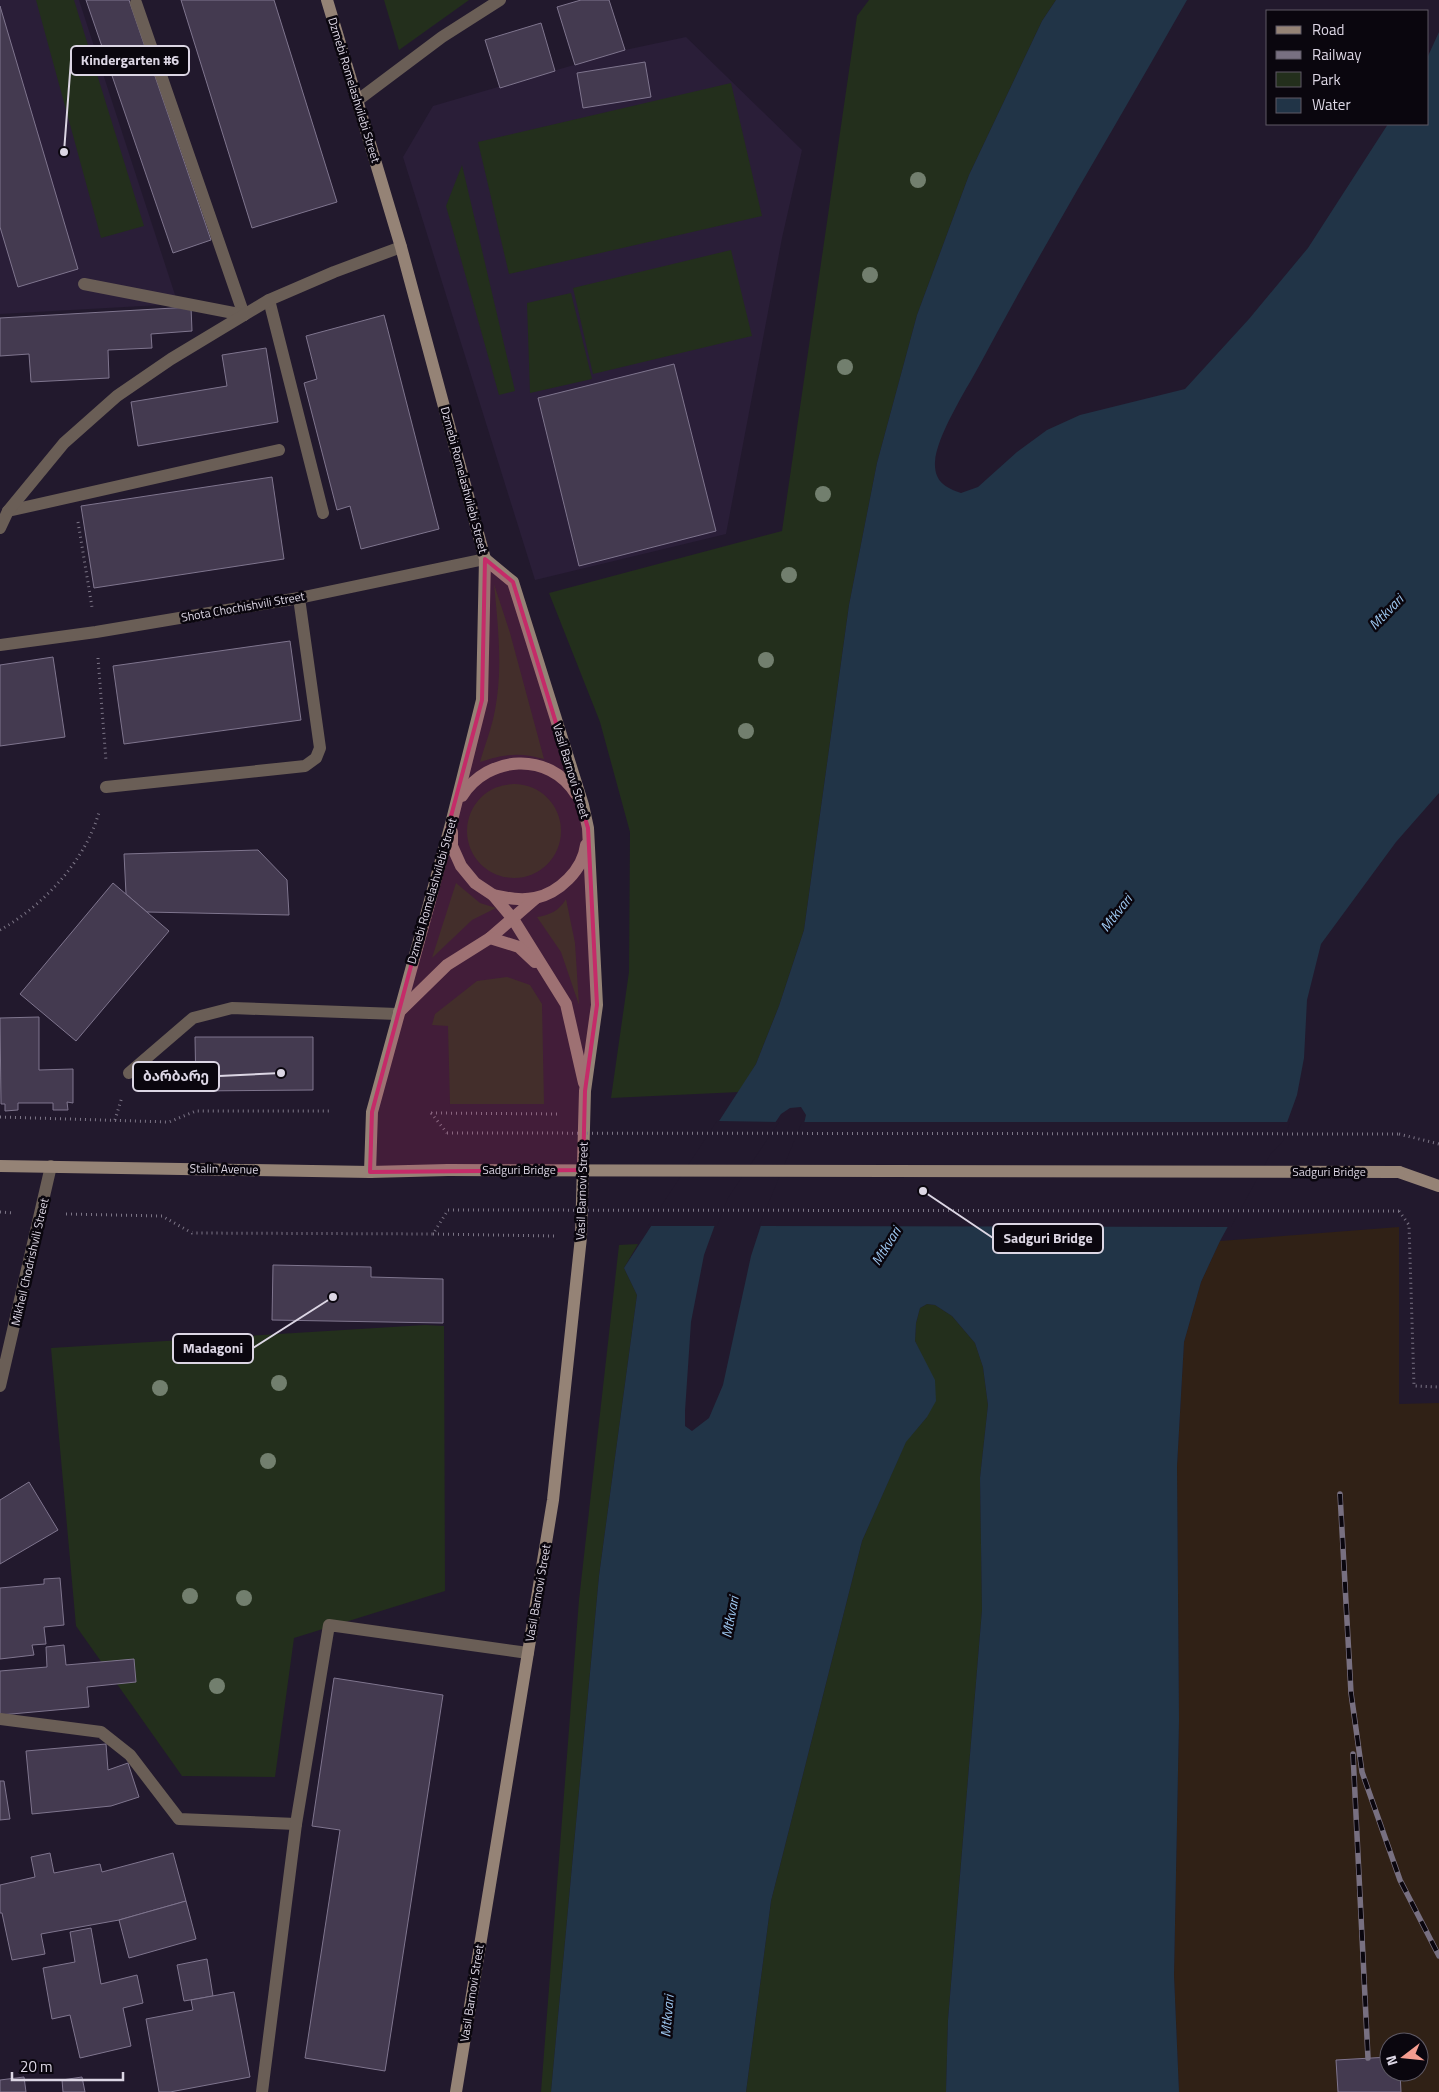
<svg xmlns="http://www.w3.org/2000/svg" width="1439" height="2092" viewBox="0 0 1439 2092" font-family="'Titillium Web','Noto Sans Georgian',sans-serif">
<rect width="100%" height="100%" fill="#22192d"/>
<!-- industrial -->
<path fill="#302116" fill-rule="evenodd" d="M1399 1227V1404L1439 1403V2092H1179L1174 1975 1179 1720 1177 1466 1184 1342 1201 1282 1220 1241ZM1389 2042H1419V2072H1389Z"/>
<!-- built -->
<g fill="#2a1e38">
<polygon points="0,0 79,0 178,304 0,314"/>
<polygon points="686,37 802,150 782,238 726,534 535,580 403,157 433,106 625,50"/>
</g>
<!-- green -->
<g fill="#232f1c">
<polygon points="36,0 74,0 144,226 101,238"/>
<polygon points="384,0 469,0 399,50"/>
<polygon points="869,0 1056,0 1042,21 969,175 917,315 877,463 849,605 804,930 779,1006 756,1064 739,1092 611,1098 629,972 630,832 600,722 549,593 782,531 857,16"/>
<polygon points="731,83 762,216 509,274 478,142"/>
<polygon points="462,165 515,391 499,395 446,206"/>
<polygon points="731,250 752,336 593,374 573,288"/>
<polygon points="571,293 592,379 530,393 527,303"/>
<path d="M494 584 510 633 544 759C519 752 505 754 480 762 485 745 492 727 495 710 503 669 498 625 494 584Z"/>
<circle cx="514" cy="831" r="47"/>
<polygon points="456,883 480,903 496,908 472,920 432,958"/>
<path d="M566 899 575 943 579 1005 561 952 537 917C550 915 559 911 566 899Z"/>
<polygon points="507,977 530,985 542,1004 544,1104 450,1104 448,1026 432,1025 435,1014 477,981"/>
<polygon points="638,1244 624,1268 637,1295 599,1576 551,2092 541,2092 579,1600 619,1245"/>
<polygon points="927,1304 935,1305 952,1316 975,1343 983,1367 988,1405 980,1478 982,1610 948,2020 946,2092 746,2092 771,1901 862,1541 906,1441 927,1417 923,1358 915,1341 916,1323 920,1308"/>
<polygon points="425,1325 444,1326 445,1591 294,1638 275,1777 182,1776 76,1626 51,1348"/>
</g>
<!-- water -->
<path fill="#213447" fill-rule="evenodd" d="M1056 0H1187C1118 122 1045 242 979 366 966 390 936 437 935 462 934 481 945 488 961 493L978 487 1017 452 1047 430 1080 415 1185 389 1249 319 1308 248 1388 124H1428V56L1439 32V793L1396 842 1321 944 1307 1000 1304 1058 1297 1095 1281 1139 1268 1153 1220 1241 1201 1282 1184 1342 1177 1466 1179 1720 1174 1975 1179 2092H946L948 2020 982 1610 980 1478 988 1405 983 1367 975 1343 952 1316 935 1305 927 1304 920 1308 916 1323 915 1341 935 1380 936 1401 927 1417 906 1442 862 1541 771 1901 746 2092H551L599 1576 637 1295 624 1268 756 1064 779 1006 804 930 849 605 877 463 917 315 969 175 1042 21ZM801 1107 806 1115 803 1128 764 1216 751 1256 723 1385 709 1418 692 1431 685 1426V1411L691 1322 704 1255 725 1197 781 1114 790 1108Z"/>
<!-- pier -->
<g fill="#22192d">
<polygon points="717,1121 779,1122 728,1198 717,1226 648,1226"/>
<polygon points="802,1122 1290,1122 1283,1141 1270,1155 1231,1227 759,1226"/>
</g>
<!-- building -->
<g fill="#443a50" stroke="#7f758e">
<polygon points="86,0 129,0 211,240 173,253"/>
<polygon points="181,0 274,0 337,202 252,228"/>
<polygon points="581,0 609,0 625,50 575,65 557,7"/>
<polygon points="0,6 78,269 18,287 0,227"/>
<polygon points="541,23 555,71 500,88 485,40"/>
<polygon points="645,62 651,97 583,108 577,73"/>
<polygon points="191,307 192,331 151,334 152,348 108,350 109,378 31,382 29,354 0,356 0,318"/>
<polygon points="384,315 439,529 361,549 350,506 337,510 304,383 317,379 306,336"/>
<polygon points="266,348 278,422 138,446 131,402 227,386 222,355"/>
<polygon points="674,364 716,531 579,566 538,398"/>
<polygon points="272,477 284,559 94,588 81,506"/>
<polygon points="290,641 301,720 124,744 113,666"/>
<polygon points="53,657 65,737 0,746 0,665"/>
<polygon points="258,850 287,880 289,915 147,912 126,894 124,854"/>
<polygon points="113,883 169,931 76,1041 20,994"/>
<polygon points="39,1017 39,1070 73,1069 73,1103 67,1102 68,1110 53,1110 53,1103 18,1103 18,1110 5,1111 5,1104 1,1104 0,1018"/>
<polygon points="195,1037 313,1037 313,1090 196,1091"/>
<polygon points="273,1265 371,1267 371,1277 443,1279 443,1323 272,1320"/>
<polygon points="29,1482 58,1530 0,1564 0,1500"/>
<polygon points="60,1578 64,1625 44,1627 46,1644 32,1645 34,1655 0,1659 0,1588 44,1584 44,1579"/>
<polygon points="64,1645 66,1665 134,1659 136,1682 87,1687 89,1707 0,1715 0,1671 47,1667 46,1647"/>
<polygon points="334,1678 443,1695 385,2071 305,2058 340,1830 312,1826"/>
<polygon points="106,1744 108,1770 128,1763 139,1797 111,1806 32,1814 26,1751"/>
<polygon points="0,1781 4,1781 10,1819 0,1820"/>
<polygon points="50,1853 54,1873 100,1864 102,1872 173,1853 186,1901 119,1920 41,1934 45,1954 12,1960 2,1913 0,1913 0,1885 35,1877 31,1857"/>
<polygon points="186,1901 196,1939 129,1958 119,1920"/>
<polygon points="91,1928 101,1984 137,1975 143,2003 123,2008 131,2046 80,2058 70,2015 52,2019 43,1968 75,1962 70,1932"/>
<polygon points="207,1959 213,1996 184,2001 177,1965"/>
<polygon points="234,1992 250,2077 170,2092 159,2092 146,2019 193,2010 191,2000"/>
<polygon points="1389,2057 1389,2072 1400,2072 1401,2092 1338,2092 1336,2060"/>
<polygon points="24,2077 26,2092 0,2092 0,2080"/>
<polygon points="82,2077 85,2092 63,2092 62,2080"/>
</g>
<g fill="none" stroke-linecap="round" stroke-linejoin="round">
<!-- path -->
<g stroke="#7c7586" stroke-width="3" stroke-dasharray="1 4" stroke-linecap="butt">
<polyline points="78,522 92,607"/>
<polyline points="98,658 106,761"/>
<path d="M0 930C43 906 86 860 99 812"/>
<polyline points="431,1113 560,1114"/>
<polyline points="431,1113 447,1133"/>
<polyline points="0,1117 169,1122 196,1111 330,1111"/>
<polyline points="115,1120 122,1097"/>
<polyline points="1399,1134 1439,1144"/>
<polyline points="1399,1211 1409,1225 1414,1386 1439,1387"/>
<polyline points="0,1212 14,1213"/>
<polyline points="66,1214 162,1216 192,1233 433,1234 448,1210"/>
<polyline points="433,1234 554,1236"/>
</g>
<!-- lane -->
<g stroke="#6a5e56" stroke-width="12">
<polyline points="136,3 244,315"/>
<polyline points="358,100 442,37 500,0"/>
<polyline points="84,284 244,315"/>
<polyline points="269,300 323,513"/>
<polyline points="8,511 279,450"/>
<polyline points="0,528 8,511 64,443 117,396 171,359 269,300 334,272 401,247"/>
<polyline points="106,787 305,766 316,758 320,748 299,598"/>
<polyline points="129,1073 193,1018 232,1008 397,1014"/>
<polyline points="0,1719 101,1732 130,1755 179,1819 296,1824"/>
<polyline points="262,2092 296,1824 329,1625 528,1653"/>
</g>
<!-- street -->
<g stroke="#6a5e56" stroke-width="12">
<polyline points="0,645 96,632 299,598 485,559"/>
<polyline points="0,1386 51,1166"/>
</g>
<!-- secondary -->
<g stroke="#958376" stroke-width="12">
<polyline points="327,0 401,247 485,559 482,700 451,824 372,1112 370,1172"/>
<path d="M462 796C488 755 549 751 576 794"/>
<polyline points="452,832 452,846 461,866 475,883 493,895 513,919 566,1004 584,1083"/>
<path d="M493 895C507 898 520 901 535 898 559 893 583 870 586 845"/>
<polyline points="490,938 536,898"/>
<polyline points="399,1012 447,965 490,938 519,947 535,962"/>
<polyline points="0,1166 370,1172 448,1170"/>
<polyline points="1399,1172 1439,1186"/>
<polyline points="456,2092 553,1500 581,1237 585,1091 597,1005 588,828 583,805 513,582 485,559"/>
</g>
<!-- rail casing -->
<g stroke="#787081" stroke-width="5.5">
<g id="rail">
<polyline points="1340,1494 1351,1693 1362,1772 1400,1880 1439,1956"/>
<polyline points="1353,1754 1368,2058"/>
</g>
</g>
<!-- rail -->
<use href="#rail" stroke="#0a060e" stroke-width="4" stroke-dasharray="11" stroke-linecap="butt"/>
<!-- path-bridge -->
<g stroke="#7c7586" stroke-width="3" stroke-dasharray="1 4" stroke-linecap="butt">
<polyline points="447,1133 1399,1134"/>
<polyline points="448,1210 1399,1211"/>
</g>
<!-- secondary-bridge -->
<polyline stroke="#958376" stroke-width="12" points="448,1170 1399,1172"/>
</g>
<!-- trees -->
<g fill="#727f6e">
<circle cx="918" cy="180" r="8"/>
<circle cx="870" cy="275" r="8"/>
<circle cx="845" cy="367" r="8"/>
<circle cx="823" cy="494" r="8"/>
<circle cx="789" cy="575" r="8"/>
<circle cx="766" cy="660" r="8"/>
<circle cx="746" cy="731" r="8"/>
<circle cx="279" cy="1383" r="8"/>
<circle cx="160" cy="1388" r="8"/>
<circle cx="268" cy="1461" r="8"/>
<circle cx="190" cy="1596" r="8"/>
<circle cx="244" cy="1598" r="8"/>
<circle cx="217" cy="1686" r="8"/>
</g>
<!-- marked area -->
<path fill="#c52b69" fill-opacity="0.2" stroke="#c52b69" stroke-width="4" stroke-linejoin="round" d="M485 559 513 582 588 828 597 1005 585 1091 583 1170 370 1172 372 1112 482 700Z"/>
<g text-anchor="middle" stroke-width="5" stroke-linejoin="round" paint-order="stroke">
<!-- street labels -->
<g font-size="12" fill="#dcd6e4" stroke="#0a060e">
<text transform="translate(354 90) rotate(73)" y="4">Dzmebi Romelashvilebi Street</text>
<text transform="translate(464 480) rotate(75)" y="4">Dzmebi Romelashvilebi Street</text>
<text transform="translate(243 607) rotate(-10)" y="4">Shota Chochishvili Street</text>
<text transform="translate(571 771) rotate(73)" y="4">Vasil Barnovi Street</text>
<text transform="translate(432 891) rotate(-74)" y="4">Dzmebi Romelashvilebi Street</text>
<text transform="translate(224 1169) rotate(1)" y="4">Stalin Avenue</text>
<text x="519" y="1174">Sadguri Bridge</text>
<text x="1329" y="1176">Sadguri Bridge</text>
<text transform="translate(582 1191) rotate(-88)" y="4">Vasil Barnovi Street</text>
<text transform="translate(30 1262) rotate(-77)" y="4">Mikheil Chodrishvili Street</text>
<text transform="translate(538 1593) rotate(-80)" y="4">Vasil Barnovi Street</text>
<text transform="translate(472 1993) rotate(-81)" y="4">Vasil Barnovi Street</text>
</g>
<!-- water labels -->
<g font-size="14" font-style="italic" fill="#9ec7f0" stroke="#0a060e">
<text transform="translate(1386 612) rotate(-46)" y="5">Mtkvari</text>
<text transform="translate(1116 913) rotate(-52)" y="5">Mtkvari</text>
<text transform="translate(886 1246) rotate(-58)" y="5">Mtkvari</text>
<text transform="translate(730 1617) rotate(-79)" y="5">Mtkvari</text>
<text transform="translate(667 2016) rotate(-85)" y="5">Mtkvari</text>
</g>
</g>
<!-- callouts -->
<path fill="none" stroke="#dcd6e4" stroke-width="2" d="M64 152L71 60M281 1073L219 1076M923 1191L993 1238M333 1297L253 1348"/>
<g fill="#dcd6e4" stroke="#0a060e" stroke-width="2">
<circle cx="64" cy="152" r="5"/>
<circle cx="281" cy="1073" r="5"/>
<circle cx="923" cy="1191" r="5"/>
<circle cx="333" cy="1297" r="5"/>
</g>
<g fill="#0a060e" stroke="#dcd6e4" stroke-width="2">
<rect x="71" y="46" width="118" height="29" rx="5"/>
<rect x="133" y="1062" width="86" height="29" rx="5"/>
<rect x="993" y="1224" width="110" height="29" rx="5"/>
<rect x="173" y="1334" width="80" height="29" rx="5"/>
</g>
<g font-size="14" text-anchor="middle" font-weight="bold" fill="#dcd6e4">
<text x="130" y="65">Kindergarten #6</text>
<text x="176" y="1081">ბარბარე</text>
<text x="1048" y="1243">Sadguri Bridge</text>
<text x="213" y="1353">Madagoni</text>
</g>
<!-- legend -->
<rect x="1266" y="10" width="162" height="115" fill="#0a060e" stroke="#5e5964"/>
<rect x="1276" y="26" width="25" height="8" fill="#958376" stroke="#5e5964"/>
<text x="1312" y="35" font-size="15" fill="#dcd6e4">Road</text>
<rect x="1276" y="51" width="25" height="8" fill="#787081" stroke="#5e5964"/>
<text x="1312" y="60" font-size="15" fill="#dcd6e4">Railway</text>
<rect x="1276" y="72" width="25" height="15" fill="#232f1c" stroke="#5e5964"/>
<text x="1312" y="85" font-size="15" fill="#dcd6e4">Park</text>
<rect x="1276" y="98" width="25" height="15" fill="#213447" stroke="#5e5964"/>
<text x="1312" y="110" font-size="15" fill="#dcd6e4">Water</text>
<!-- north arrow -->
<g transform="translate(1404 2057) rotate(254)"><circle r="24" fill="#0a060e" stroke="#5e5964"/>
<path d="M0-4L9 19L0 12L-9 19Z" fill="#f59d90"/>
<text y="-8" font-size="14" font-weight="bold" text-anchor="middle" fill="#dcd6e4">N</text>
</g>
<!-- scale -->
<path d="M12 2072v8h111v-8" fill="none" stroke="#dcd6e4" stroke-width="2.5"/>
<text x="20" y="2072" font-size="15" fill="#dcd6e4" stroke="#0a060e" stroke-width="4" paint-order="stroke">20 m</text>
</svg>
